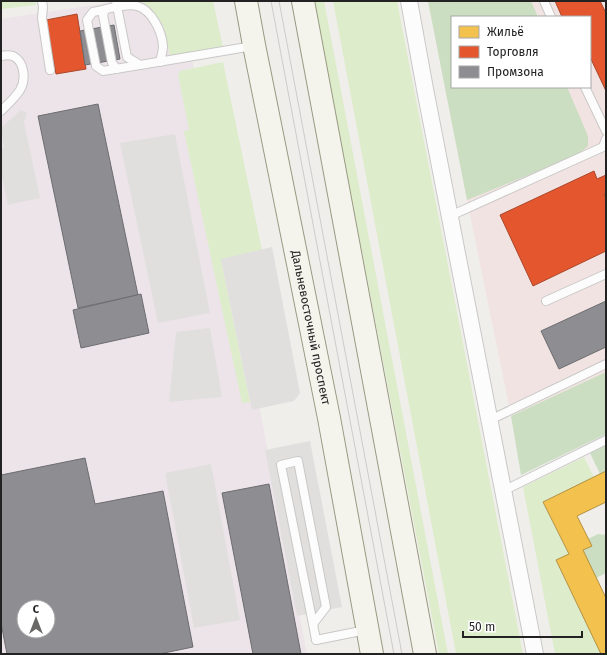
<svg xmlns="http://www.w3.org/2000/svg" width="607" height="655" viewBox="0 0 607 655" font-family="'Fira Sans',sans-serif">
<rect width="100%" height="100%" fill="#f0eeeb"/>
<!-- commercial -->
<path fill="#f1e3e1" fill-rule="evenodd" d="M428 1H606V372L511 416 467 200ZM452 17H590V87H452Z"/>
<!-- industrial -->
<path fill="#ede4e9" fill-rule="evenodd" d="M120 1H181L307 654H1V19ZM24 607H48V631H24Z"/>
<!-- grass -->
<g fill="#ddeccb">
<polygon points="1,1 35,1 36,5 1,9"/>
<polygon points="134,1 213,1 223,47 170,56 163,25 153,12 145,4"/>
<polygon points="314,1 324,1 448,654 439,654"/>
<polygon points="333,1 397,1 523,654 456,654"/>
<polygon points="223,62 262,250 221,260 250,402 242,403 184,131 189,130 178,75 180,71"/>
<polygon points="584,457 594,477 543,502 569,554 556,561 601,654 555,654 523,487"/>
</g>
<!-- forest -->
<g fill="#cbdec1">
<polygon points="428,1 531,1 538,17 452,17 452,87 567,87 588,136 588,146 577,155 467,200"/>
<polygon points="606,372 606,434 521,475 511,416"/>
<polygon points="606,445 606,471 600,474 590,453"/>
<polygon points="598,534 606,535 606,573 596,578 583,550 591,546 588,539"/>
</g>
<!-- parking -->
<g fill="#e0dfde">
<polygon points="21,110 27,113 24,122 40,198 8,205 1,171 1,148 4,148 1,128"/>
<polygon points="175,134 210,313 158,323 120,143"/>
<polygon points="272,247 300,393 294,401 252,410 221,259"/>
<polygon points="210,328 222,397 169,402 176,332"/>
<polygon points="310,441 342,607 297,616 265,450"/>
<polygon points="211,464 240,620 194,628 165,473"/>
</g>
<!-- homes -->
<polygon fill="#f2c14e" stroke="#b49141" points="606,471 606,502 577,516 592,546 583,550 606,598 606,654 601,654 556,560 569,554 543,502"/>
<!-- shops -->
<g fill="#e4572e" stroke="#aa472a">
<polygon points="555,1 600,1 606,13 606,91 590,57 590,17 562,17"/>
<polygon points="77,14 86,69 56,74 46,20"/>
<polygon points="594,171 597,179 606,175 606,194 604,194 606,198 606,251 533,286 500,215"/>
</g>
<!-- industry -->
<g fill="#8d8d92" stroke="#6d6d70" fill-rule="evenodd">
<polygon points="114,25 120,59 85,65 80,31"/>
<polygon points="98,104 138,295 78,308 38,116"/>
<polygon points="141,294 149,333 81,348 73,310"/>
<polygon points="606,301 606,347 559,369 541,331"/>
<path d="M85 458 95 504 163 491 193 647 159 654H7L1 623V475ZM24 607H48V631H24Z"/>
<polygon points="269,484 301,654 251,654 253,654 222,493"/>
</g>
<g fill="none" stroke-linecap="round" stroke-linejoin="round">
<!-- service casing -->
<g stroke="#c9c8c7" stroke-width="10">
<g id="service">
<polyline points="42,1 43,7 42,18 50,70"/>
<polyline points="116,1 127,57 140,65 253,46"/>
<polyline points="544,1 551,17"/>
<polyline points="105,10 103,15 112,63 117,69"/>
<path d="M1 56C5 55 10 55 13 56 25 62 26 80 20 90 15 98 7 105 1 111"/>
<path d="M140 65 103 71 96 66 87 20 93 12C104 10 126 3 137 6 152 10 162 32 163 46 163 51 161 57 160 62"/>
<polyline points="585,87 606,131"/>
<polyline points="450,216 603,147 606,139"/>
<polyline points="546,301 606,274"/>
<polyline points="490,420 606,364"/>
<polyline points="503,491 606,440"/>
<polyline points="313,624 326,607 298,461 281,465 313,624 316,640 366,630"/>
</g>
</g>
<!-- minor casing -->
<g stroke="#c9c8c7" stroke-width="18">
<polyline id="minor" points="409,1 425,89 535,654"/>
</g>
<!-- secondary casing -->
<g stroke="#999a82" stroke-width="24">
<g id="secondary">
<path id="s1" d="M246 1 254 45 329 418 372 654"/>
<polyline points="303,1 425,654"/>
</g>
</g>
<!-- service -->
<use href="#service" stroke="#fdfcfc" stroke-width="8"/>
<!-- minor -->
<use href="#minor" stroke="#fdfcfc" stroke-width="16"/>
<!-- secondary -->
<use href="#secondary" stroke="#f4f4ed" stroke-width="22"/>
<!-- tram -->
<g stroke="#ccc" stroke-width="1">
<polyline points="271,1 394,654"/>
<polyline points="279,1 402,654"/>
</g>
</g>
<g text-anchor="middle" stroke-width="4" stroke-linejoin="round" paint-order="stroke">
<!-- street labels -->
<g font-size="12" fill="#222" stroke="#fff">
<text dy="4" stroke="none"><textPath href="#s1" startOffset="333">Дальневосточный проспект</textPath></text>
</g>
</g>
<!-- border -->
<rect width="607" height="655" fill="none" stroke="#222222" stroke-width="4"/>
<!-- legend -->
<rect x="451" y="16" width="140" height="72" fill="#ffffff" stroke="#a7a7a7"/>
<rect x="459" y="26" width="20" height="12" fill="#f2c14e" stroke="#a7a7a7"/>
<text x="487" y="36" font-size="12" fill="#222222">Жильё</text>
<rect x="459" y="46" width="20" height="12" fill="#e4572e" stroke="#a7a7a7"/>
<text x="487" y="56" font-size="12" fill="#222222">Торговля</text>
<rect x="459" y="66" width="20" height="12" fill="#8d8d92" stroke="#a7a7a7"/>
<text x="487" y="76" font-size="12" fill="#222222">Промзона</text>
<!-- north arrow -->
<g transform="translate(36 619)"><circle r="19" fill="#ffffff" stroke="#a7a7a7"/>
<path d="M0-3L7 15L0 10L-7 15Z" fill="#6a6968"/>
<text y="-6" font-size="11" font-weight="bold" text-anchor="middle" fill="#222222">С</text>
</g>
<!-- scale -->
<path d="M463 631v6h119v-6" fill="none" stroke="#222222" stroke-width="2"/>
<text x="469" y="631" font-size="12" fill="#222222" stroke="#ffffff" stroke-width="3" paint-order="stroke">50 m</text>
</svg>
